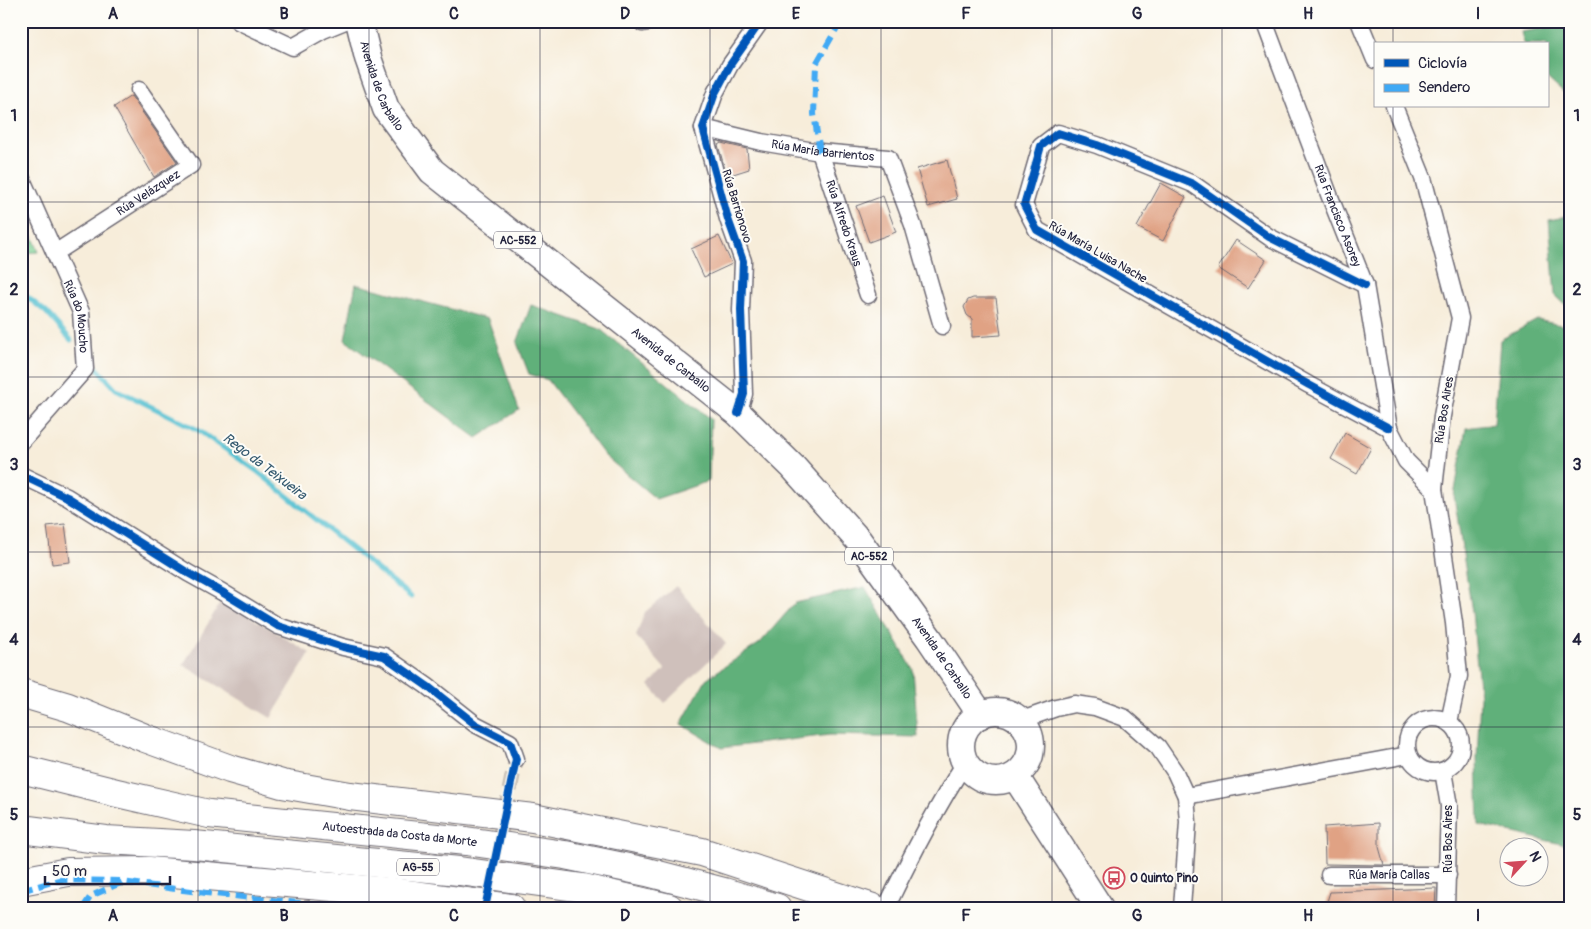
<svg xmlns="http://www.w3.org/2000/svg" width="1591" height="929" viewBox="0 0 1591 929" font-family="Pangolin,sans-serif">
<rect width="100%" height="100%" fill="#fdfcf7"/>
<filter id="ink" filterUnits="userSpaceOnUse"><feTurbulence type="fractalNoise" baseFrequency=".02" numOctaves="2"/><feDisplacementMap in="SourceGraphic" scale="10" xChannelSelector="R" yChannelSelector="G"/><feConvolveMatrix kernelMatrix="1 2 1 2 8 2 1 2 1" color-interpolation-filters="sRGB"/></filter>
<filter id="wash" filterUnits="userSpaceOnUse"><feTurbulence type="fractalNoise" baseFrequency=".0096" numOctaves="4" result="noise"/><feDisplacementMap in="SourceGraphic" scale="20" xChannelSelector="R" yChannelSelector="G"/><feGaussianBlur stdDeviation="1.12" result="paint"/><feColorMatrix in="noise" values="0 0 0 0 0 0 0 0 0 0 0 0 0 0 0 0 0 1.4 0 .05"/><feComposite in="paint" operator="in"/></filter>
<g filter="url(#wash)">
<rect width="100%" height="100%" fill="#f7edda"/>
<!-- industrial -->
<g fill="#cfc0bb">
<polygon points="676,586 726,644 665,703 649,685 665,669 636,636 645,612"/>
<polygon points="222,600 310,653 271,718 183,665"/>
</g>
<!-- green -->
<polygon fill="#77cd90" stroke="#4c7866" points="21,208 39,252 21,253"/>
<!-- forest -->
<g fill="#61b07a" stroke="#42695a">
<polygon points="1570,24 1570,99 1547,78 1547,44 1524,44 1521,32"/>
<polygon points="1570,216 1570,309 1555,295 1549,220"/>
<polygon points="356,284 488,319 519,410 477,438 345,340"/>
<polygon points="531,305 600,329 711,419 709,481 656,499 605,456 548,380 529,374 517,343"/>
<polygon points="1537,320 1570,327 1570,846 1479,825 1477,758 1480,697 1472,612 1454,496 1466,428 1494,424 1500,340"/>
<polygon points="865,587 913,669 918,737 830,735 721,748 681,724 706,679 760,643 795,603"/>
</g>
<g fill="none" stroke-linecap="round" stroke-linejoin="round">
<!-- stream -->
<g stroke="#57c1d2" stroke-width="5">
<polyline points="21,292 46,312 71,340"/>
<polyline points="97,368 116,389 198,430 258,472 411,597"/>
</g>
</g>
<g id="blocks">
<!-- building -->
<g fill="#e0a284">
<polygon points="131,96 177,162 154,177 114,107"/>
<polygon points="721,143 747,149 749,169 727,176 718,145"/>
<polygon points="947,160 957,199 928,207 917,169"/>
<polygon points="1161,183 1186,197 1163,241 1137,227"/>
<polygon points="883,196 896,232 869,242 856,206"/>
<polygon points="719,236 732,264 704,277 691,249"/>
<polygon points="1236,240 1266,260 1248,288 1218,268"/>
<polygon points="973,298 996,298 1001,335 972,337 972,319 967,315 964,307 968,300"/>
<polygon points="1345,433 1371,448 1357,474 1331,459"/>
<polygon points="65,524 70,562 52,564 47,526"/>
<polygon points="1379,823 1379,847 1384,865 1325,864 1324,827"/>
<polygon points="1436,888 1435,908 1325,908 1330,892"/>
</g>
</g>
</g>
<g filter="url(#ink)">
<use href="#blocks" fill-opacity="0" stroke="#6d6973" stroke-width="1"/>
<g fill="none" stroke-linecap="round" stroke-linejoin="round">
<!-- street-tunnel -->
<polyline stroke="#ccc4ba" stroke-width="16" stroke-dasharray="16 8" stroke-linecap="butt" points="490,884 516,759"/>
<!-- street casing -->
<g stroke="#6d6973" stroke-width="19">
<g id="street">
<polyline points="238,21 293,47 323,30 345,21"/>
<polyline points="642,21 643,23 655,21"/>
<path id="s1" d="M1264 21 1330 197 1365 285 1389 428 1406 461 1434 489"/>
<polyline points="1359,21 1375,60"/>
<polyline points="1394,106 1423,178 1460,318 1442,416 1434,489 1454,623 1459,676 1449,722"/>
<path id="s2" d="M703 128 761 142 820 152 888 158 913 225 942 326"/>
<path id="s3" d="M820 152 868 295"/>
<path id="s4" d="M21 177 81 312 85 369 21 442"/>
<path id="s5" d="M55 253 191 165 139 90"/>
<polyline points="1365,285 1269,237 1193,184 1097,145 1058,133 1041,146 1024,205 1037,230 1309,385 1389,428"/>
<polyline points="738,413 744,394 741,310 743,261 728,219 703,128 715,93 730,65 761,21"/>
<polyline points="21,475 67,497 188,573 222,592 278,626 343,647 384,656 427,686 475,724 510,742 516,759"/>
<circle cx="1434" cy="745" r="27"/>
<polyline points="1019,721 1056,708 1074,704 1095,707 1125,718 1158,747 1175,772 1186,796 1188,822 1182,908"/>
<polyline points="1443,771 1449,806 1446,908"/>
<polyline points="1186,796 1408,755"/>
<path id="s6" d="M1329 875H1448"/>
<path d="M886 908C910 858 935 809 965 763"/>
</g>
</g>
<!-- primary casing -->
<g stroke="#6d6973" stroke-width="29">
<g id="primary">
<path id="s7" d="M359 21 368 58 386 109 432 171 738 413 793 467 859 541 929 638 981 715"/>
<circle cx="996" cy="746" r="35"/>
<polyline points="1015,776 1100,908"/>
</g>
</g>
<!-- highway casing -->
<g stroke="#6d6973" stroke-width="30">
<g id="highway">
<polyline points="21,693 68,707 145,738 230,769 282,784 350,796 533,818 702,852 873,908"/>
<path id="s8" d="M21 769 117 793 209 814 466 841 565 855 647 872 724 892 777 908"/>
<polyline points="21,829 106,840 194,845 459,871 583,888 669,908"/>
<polyline points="21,881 68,872 149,871 391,892 511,908"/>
</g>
</g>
<!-- street -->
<use href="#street" stroke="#fff" stroke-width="16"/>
<!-- primary -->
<use href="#primary" stroke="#fff" stroke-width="26"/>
<!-- highway -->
<use href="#highway" stroke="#fff" stroke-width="28"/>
<!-- quiet -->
<g stroke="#3fa9f5" stroke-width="6" stroke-dasharray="12 6" stroke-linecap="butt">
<polyline points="820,152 814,114 816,64 841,21"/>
<polyline points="21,891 59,880 120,881"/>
<polyline points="83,908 91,896 123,882 206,893 344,908"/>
</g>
<!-- cycleway casing -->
<g stroke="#fdfcf7" stroke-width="11">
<g id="cycleway">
<polyline points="1365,285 1269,237 1193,184 1097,145 1058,133 1041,146 1024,205 1037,230 1309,385 1389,428"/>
<polyline points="738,413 744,394 741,310 743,261 728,219 703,128 715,93 730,65 761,21"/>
<polyline points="21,475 67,497 188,573 222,592 278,626 343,647 384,656 427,686 475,724 510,742 516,759 485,908"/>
</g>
</g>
<!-- cycleway -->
<use href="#cycleway" stroke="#0057b8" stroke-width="8"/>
</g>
</g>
<!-- grid -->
<path fill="none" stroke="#22223b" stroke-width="1" stroke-opacity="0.55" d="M198 21V908M369 21V908M540 21V908M710 21V908M881 21V908M1052 21V908M1222 21V908M1393 21V44M1393 106V908M21 202H1570M21 377H1570M21 552H1570M21 727H1570"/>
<!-- icons -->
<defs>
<g id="bus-ring" transform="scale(1.125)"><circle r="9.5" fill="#fdfcf7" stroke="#d1495b" stroke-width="1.5"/><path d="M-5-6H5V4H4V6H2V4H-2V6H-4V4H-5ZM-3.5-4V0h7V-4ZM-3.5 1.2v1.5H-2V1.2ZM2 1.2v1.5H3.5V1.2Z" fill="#d1495b"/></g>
</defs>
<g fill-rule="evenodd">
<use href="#bus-ring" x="1114" y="878"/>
</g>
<g text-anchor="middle" stroke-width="4" stroke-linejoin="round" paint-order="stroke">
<!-- shield labels -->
<g fill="#fdfcf7" stroke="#646373" stroke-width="1">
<rect x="494" y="231.5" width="48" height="17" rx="4"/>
<rect x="845" y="547.5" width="48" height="17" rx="4"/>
<rect x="397" y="858.5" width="42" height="17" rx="4"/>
</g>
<g font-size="11" font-weight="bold" fill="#22223b">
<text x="518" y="244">AC-552</text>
<text x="869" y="560">AC-552</text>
<text x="418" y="871">AG-55</text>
</g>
<!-- street labels -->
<g font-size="12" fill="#22223b" stroke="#fdfcf7">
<text dy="4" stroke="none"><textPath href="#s7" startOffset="69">Avenida de Carballo</textPath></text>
<text dy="4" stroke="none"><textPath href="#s2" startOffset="122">Rúa María Barrientos</textPath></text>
<text dy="4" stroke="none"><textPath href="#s5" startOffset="111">Rúa Velázquez</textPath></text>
<text transform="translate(737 206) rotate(73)" y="4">Rúa Barrionovo</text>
<text dy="4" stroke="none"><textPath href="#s1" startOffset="208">Rúa Francisco Asorey</textPath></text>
<text dy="4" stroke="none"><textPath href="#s3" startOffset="75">Rúa Alfredo Kraus</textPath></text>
<text transform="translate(1098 252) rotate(30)" y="4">Rúa María Luisa Nache</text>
<text dy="4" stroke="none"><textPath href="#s4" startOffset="151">Rúa do Moucho</textPath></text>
<text dy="4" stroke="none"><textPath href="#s7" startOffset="474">Avenida de Carballo</textPath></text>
<text transform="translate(1444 410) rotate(-81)" y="4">Rúa Bos Aires</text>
<text dy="4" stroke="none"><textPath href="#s7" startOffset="879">Avenida de Carballo</textPath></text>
<text dy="4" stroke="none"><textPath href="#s8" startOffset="385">Autoestrada da Costa da Morte</textPath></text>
<text transform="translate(1448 839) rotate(-90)" y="4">Rúa Bos Aires</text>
<text dy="4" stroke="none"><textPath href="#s6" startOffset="60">Rúa María Callas</textPath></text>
</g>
<!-- poi labels -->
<g font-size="12" font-weight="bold" fill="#22223b" stroke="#fdfcf7" text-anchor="start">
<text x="1130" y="882">O Quinto Pino</text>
</g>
<!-- water labels -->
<g font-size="14" font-style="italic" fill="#355a70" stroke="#fdfcf7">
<text transform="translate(265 466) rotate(37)" y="5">Rego da Teixueira</text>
</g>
</g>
<!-- margin -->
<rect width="1591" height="929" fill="none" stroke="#fdfcf7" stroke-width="55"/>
<!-- legend -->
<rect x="1374" y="42" width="175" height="65" fill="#fdfcf7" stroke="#a5a5ac"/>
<rect x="1384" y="59" width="25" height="8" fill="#0057b8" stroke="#a5a5ac"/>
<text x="1418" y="68" font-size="15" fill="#22223b">Ciclovía</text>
<rect x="1384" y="84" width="25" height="8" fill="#3fa9f5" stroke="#a5a5ac"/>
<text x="1418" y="92" font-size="15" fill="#22223b">Sendero</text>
<!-- north arrow -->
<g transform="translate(1524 862) rotate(64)"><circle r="24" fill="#fdfcf7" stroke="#a5a5ac"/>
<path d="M0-4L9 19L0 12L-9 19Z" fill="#d1495b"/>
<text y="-8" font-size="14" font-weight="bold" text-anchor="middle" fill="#22223b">N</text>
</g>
<!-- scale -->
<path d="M45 876v8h125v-8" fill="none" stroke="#22223b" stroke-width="2.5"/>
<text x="52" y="876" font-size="15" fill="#22223b" stroke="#fdfcf7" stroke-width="4" paint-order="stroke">50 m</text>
<rect x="28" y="28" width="1536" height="874" fill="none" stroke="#22223b" stroke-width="2"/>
<g font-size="16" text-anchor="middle" font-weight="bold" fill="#22223b">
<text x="113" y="19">A</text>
<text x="284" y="19">B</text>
<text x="454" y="19">C</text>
<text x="625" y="19">D</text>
<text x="796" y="19">E</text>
<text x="966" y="19">F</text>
<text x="1137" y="19">G</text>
<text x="1308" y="19">H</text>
<text x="1478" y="19">I</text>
<text x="14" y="121">1</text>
<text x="1577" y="121">1</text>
<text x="14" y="295">2</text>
<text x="1577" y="295">2</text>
<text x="14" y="470">3</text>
<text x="1577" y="470">3</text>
<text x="14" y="645">4</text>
<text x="1577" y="645">4</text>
<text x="14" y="820">5</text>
<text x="1577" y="820">5</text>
<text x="113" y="921">A</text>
<text x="284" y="921">B</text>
<text x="454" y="921">C</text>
<text x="625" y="921">D</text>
<text x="796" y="921">E</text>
<text x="966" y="921">F</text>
<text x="1137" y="921">G</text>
<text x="1308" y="921">H</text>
<text x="1478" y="921">I</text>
</g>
</svg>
